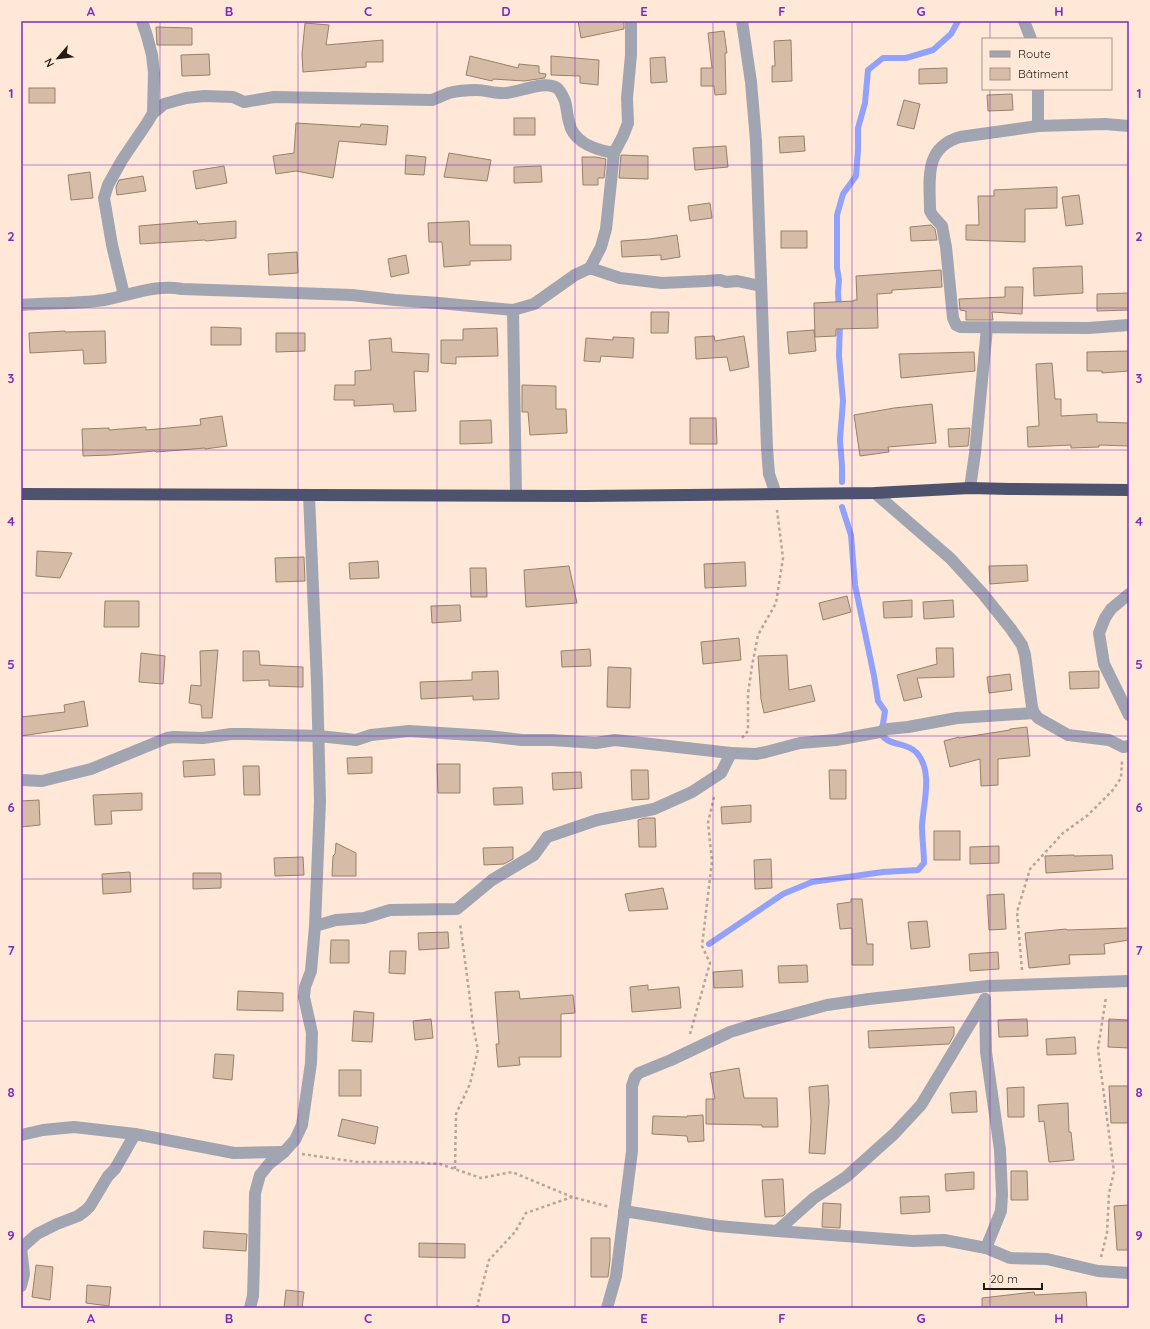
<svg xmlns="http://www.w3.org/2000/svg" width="1150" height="1329" viewBox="0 0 1150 1329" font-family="Quicksand,sans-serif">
<rect width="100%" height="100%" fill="#ffe8d7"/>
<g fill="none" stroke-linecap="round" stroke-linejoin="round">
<!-- stream -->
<g stroke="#92a2fa" stroke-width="6">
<polyline points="839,309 838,292 839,280 837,268 837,215 843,194 856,176 858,150 858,128 865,103 868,70 883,58 906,58 933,50 951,34 958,21"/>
<polyline points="840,322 839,356 843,401 840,440 842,466 842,482"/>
<path d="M709 944 783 894 812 882 883 872 918 870 924 863C924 851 922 838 922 826 923 804 934 771 916 752 905 741 887 747 880 732L883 724 885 711 878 701 874 676 855 585 851 535 842 507"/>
</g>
</g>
<!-- building -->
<g fill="#d6bba6" stroke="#98806b">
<polygon points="578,21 624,21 624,29 581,38"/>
<polygon points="305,23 329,25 326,45 383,40 383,62 366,62 366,67 303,72 302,54"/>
<polygon points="156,27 192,28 192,45 157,45"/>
<polygon points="724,31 727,53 725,53 726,94 715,95 714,86 701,86 701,68 712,68 708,33"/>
<polygon points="791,40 792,81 772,82 772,66 775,66 774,41"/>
<polygon points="209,54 210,75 182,76 181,55"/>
<polygon points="470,56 518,68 519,64 539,66 539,73 546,74 545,78 524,81 493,79 492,81 466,75"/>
<polygon points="551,56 599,60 598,85 580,83 580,76 551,75"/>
<polygon points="665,57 667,82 651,83 650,58"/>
<polygon points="947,68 947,83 919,84 919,69"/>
<rect x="29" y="88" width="26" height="15"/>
<polygon points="1012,94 1013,110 988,111 987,95"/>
<polygon points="904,100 920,104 914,129 897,125"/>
<rect x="514" y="118" width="21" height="17"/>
<polygon points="296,123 360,127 361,124 388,126 386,145 339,141 333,178 296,171 276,174 273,156 294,153"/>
<polygon points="804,136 805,151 780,153 779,137"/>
<polygon points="726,146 728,167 695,170 693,148"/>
<polygon points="449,153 491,160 487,181 444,177"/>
<polygon points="406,155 426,157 424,175 405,174"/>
<polygon points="621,155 648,156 648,179 619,178"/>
<polygon points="582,157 596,157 606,159 604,178 598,178 598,185 583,185"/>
<polygon points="224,166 227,183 196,189 193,171"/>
<polygon points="541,166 542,182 514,183 514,167"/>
<polygon points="90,172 93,198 71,200 68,175"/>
<polygon points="143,176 146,191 117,195 116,187 119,180"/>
<polygon points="1057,187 1057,208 1025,209 1025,242 966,240 966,225 979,225 978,196 994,196 994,190"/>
<polygon points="1079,195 1083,224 1066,226 1062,197"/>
<polygon points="710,203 712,218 690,221 688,206"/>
<polygon points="197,221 198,224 236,221 236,238 206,241 205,240 140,244 139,226"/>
<polygon points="469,221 470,245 511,245 511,260 470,261 470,265 444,267 442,242 429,242 428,223"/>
<polygon points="931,225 935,229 937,240 911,241 910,227"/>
<rect x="781" y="231" width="26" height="17"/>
<polygon points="677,235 680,257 661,260 661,255 622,257 621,241 650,239"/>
<polygon points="297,252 298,273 269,275 268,254"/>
<polygon points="406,255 409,273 391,277 388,259"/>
<polygon points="1082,266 1083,293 1034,296 1033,268"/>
<polygon points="941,270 942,287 892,290 892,293 877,294 878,328 836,329 836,336 815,337 814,303 854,301 854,300 857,300 856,276"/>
<polygon points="1005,287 1023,287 1022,314 992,312 993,320 966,320 966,311 960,310 959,299 1005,297"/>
<polygon points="1129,293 1129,310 1097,311 1097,294"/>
<polygon points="651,312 669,312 668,333 651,333"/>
<polygon points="211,327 241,328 241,345 211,345"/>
<polygon points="497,328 498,356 456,357 456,364 441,363 441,340 463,340 463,329"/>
<polygon points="814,330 816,351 789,354 787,332"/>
<polygon points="65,331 65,332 105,331 106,363 84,364 83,350 30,353 29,333"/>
<polygon points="276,333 305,333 305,351 276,352"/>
<polygon points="714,336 715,341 744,336 749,367 730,371 727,357 696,359 695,337"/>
<polygon points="613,337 634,338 633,358 601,356 600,362 584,361 586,338 613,340"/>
<polygon points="391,338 392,352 429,354 428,372 414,371 416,411 394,412 393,404 354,406 354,400 334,400 335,385 355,385 355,371 371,370 369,340"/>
<polygon points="1129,351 1129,371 1102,373 1102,371 1087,371 1087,352"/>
<polygon points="974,352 975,371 901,378 899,354"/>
<polygon points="1052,363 1055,399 1061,399 1061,416 1097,414 1097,422 1129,423 1129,446 1099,445 1099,447 1071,448 1071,445 1028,447 1027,427 1039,426 1036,364"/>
<polygon points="522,385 556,386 556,409 566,409 567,433 530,435 528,412 522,412"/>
<polygon points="932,404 936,443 888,447 889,452 860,456 854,415 894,408"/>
<polygon points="222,416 227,446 205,449 205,448 156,452 155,451 110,455 83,456 82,429 109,428 109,430 146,427 146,430 201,425 200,419"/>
<polygon points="690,418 716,418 717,444 690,444"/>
<polygon points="491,420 492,443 460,444 460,421"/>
<polygon points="970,428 968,446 949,447 948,429"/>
<polygon points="37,551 72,553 60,578 36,576"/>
<polygon points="304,557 305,581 276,582 275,558"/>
<polygon points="378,561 379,578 350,579 349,563"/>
<polygon points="745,562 746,586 705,588 704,564"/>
<polygon points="1027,565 1028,581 990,584 989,566"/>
<polygon points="569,566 577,603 526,607 524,570"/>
<polygon points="470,568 486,568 487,597 471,597"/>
<polygon points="847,596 851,612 823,620 819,603"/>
<polygon points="912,600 912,617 884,618 883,602"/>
<polygon points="953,600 954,617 924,619 923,602"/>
<polygon points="105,601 139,601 139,627 104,627"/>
<polygon points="460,605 461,621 432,623 431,606"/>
<polygon points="739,638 741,660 703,664 701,642"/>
<polygon points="936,648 953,648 954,677 917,678 922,697 904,701 897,675 937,664"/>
<polygon points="590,649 591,666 562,667 561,651"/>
<polygon points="218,650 212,718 202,718 201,705 189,703 191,685 201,686 200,651"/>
<polygon points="243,651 259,651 260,665 303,667 303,687 269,686 269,680 243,681"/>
<polygon points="141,653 165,656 163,684 139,682"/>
<polygon points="787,655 789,690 811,685 815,701 764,713 761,699 758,656"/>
<polygon points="608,667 631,668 630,708 607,707"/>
<polygon points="498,671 499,699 473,700 473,696 421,699 420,682 472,680 472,672"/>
<polygon points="1099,671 1099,688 1070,689 1069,672"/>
<polygon points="1010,674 1012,690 989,693 987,677"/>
<polygon points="84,701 88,726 21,736 21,717 65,712 64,705"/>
<polygon points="1027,727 1030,756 998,759 998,785 981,786 980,759 950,767 944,741 959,737 959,738 1010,730 1010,729"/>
<polygon points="372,757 372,773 348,774 347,758"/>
<polygon points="214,759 215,775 184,777 183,761"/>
<polygon points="437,764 460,764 460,793 438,793"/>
<polygon points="243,766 259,766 260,795 244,795"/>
<polygon points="631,770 648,770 649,799 632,800"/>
<polygon points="829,770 846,770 846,799 830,799"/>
<polygon points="581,772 582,788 553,790 552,773"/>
<polygon points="522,787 523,804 494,805 493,788"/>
<polygon points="142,793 142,810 111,811 112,824 95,825 93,795"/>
<polygon points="39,800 40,825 21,827 21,801"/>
<polygon points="751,805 751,822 722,824 721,807"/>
<polygon points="645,818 655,818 656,847 639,847 638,820"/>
<rect x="934" y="831" width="26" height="29"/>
<polygon points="336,843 356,853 356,876 332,876 333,856 335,854"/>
<polygon points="999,846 999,863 970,864 970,847"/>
<polygon points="513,847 513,859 504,864 484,865 483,848"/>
<polygon points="1074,855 1074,856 1112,855 1113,869 1046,873 1045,856"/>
<polygon points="303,857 304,875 275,876 274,858"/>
<polygon points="771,859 772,888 755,889 754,860"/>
<polygon points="130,872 131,892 103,894 102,874"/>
<polygon points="193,873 221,873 221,888 193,889"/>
<polygon points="663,888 668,909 629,911 625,894"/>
<polygon points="1004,894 1006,929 989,930 987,895"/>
<polygon points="851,899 862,899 867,944 873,944 873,965 852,965 852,928 840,929 837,904 851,902"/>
<polygon points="927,921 930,947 911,949 908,922"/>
<polygon points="1129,928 1129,940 1104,944 1105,954 1069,955 1070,964 1029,968 1025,933 1066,929 1067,930"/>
<polygon points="448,932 449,948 419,950 418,933"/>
<polygon points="331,940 349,940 349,963 330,963"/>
<polygon points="390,951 406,951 405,974 389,973"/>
<polygon points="998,952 999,969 970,971 969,954"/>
<polygon points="807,965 808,982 779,983 778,966"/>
<polygon points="742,970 743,987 714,988 713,972"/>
<polygon points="648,985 648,990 679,987 681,1008 632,1012 630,987"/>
<polygon points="238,991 283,993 283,1011 237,1010"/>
<polygon points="519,991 520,999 573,995 575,1013 561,1014 561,1057 519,1057 520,1065 498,1067 496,1044 499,1044 495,992"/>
<polygon points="354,1011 374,1013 372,1042 352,1041"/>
<polygon points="431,1019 433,1038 415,1040 413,1021"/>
<polygon points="1027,1019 1028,1036 999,1037 998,1020"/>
<polygon points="1109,1019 1129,1020 1129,1048 1108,1047"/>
<polygon points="954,1027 954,1035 949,1044 869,1048 868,1031"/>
<polygon points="1075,1037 1076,1054 1047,1055 1046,1039"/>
<polygon points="215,1054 234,1055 232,1080 213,1078"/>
<polygon points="739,1068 744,1098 777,1098 778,1127 762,1127 762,1125 706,1124 706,1099 715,1099 710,1073"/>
<rect x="339" y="1070" width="22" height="26"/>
<polygon points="828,1085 829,1102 825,1154 809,1153 811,1122 809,1087"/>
<polygon points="1109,1086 1129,1086 1129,1123 1111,1123"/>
<polygon points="1024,1087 1024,1117 1008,1117 1007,1088"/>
<polygon points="976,1091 977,1112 952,1113 950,1093"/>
<polygon points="1068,1103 1069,1132 1071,1132 1074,1160 1049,1162 1044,1121 1039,1122 1038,1105"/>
<polygon points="703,1115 704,1141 688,1142 687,1136 652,1134 653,1116 687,1117 687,1116"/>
<polygon points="342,1119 378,1127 375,1144 338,1136"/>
<polygon points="1011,1171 1027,1171 1028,1200 1011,1200"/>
<polygon points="974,1172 974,1189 946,1191 945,1174"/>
<polygon points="783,1179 785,1214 783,1216 765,1217 762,1180"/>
<polygon points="929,1196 930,1212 901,1214 900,1197"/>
<polygon points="823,1203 841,1204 840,1228 822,1227"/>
<polygon points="1129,1205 1129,1250 1117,1250 1114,1206"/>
<polygon points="204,1231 247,1234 246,1251 203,1248"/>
<polygon points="591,1238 610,1238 610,1260 608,1277 591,1277"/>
<polygon points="419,1243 465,1244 465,1258 419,1257"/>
<polygon points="36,1265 53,1267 50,1300 32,1297"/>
<polygon points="87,1285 111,1287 109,1306 86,1303"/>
<polygon points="286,1290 304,1292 302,1308 284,1308"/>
<polygon points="1034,1292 1035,1295 1086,1292 1087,1308 982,1308 982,1298"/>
</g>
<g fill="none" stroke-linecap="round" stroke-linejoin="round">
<!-- path -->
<g stroke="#b8a597" stroke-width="2.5" stroke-dasharray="3 3" stroke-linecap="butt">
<polyline points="742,738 748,731 748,694 752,666 758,635 776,603 783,558 777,510"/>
<polyline points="1022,970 1017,912 1030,869 1063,833 1088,815 1112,791 1121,778 1122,761"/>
<polyline points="690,1034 710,963 702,946 712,861 708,823 714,797"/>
<polyline points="302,1154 357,1162 409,1162 440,1164 481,1178 512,1172 572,1197 610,1207"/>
<polyline points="455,1169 456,1114 470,1084 478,1050 473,1026 469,991 460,923"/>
<polyline points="1101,1257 1107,1233 1109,1193 1114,1172 1098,1049 1106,997"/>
<polyline points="477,1308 480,1294 489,1260 515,1232 526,1213 572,1197"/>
</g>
<!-- street -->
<g stroke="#a1a4b1" stroke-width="12">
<polyline points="742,21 751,82 756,141 767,448 769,474 776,494"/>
<polyline points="1024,21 1031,39"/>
<polyline points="1038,89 1038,126 1105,124 1129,126"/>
<path d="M153 113 164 104 186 98 204 96 233 97 244 102 274 97 432 100C438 98 443 95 449 93 457 91 468 90 476 90 486 90 496 94 506 93 520 92 545 80 557 88 561 91 563 97 565 101 567 108 567 115 569 122 573 143 596 150 614 153"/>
<path d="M1038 126 960 137C923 148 930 180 930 211L933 216 942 226 946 247 953 318 956 325 960 327 1088 328 1129 325"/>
<polyline points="590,268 601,247 606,229 614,153 623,136 628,123 627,98 631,55 631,21"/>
<polyline points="124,295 112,245 104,198 108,185 122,160 147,123 153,113 154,73 152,55 147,36 142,21"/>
<path d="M21 305C48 303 78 304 104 300 131 295 155 284 182 289L352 295 395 300 439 303 513 310 534 304 575 275 590 268 620 278 662 283 706 281 720 280 726 282 737 281 761 286"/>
<polyline points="513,310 516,495"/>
<polyline points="970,488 975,453 987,328"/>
<polyline points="875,493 950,558 983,594 1011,629 1022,645 1025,655 1032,707 1034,713 1038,718 1068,735 1109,740 1123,747 1129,746"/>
<polyline points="1129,594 1111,609 1105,618 1099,633 1104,664 1129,715"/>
<polyline points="21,780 42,781 91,769 167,738 174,737 203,738 231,734 247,734 319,736 356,740 371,735 409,731 488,736 522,740 552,740 596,743 615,740 731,753"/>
<polyline points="315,926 336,920 364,918 390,910 457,909 492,880 534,855 547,837 597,820 654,809 692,792 721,773 731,753 756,754 766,752 800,743 836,740 880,732 888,729 908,727 957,718 1034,713"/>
<polyline points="985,999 986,1052 1000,1150 1002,1194 1001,1211 986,1248"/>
<polyline points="21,1135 43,1130 74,1127 135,1134 234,1153 284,1152"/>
<polyline points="624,1211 718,1226 777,1231 913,1241 944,1240 986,1248 1010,1258 1047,1259 1098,1271 1129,1273"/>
<polyline points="777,1231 814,1198 846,1177 894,1134 921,1105 985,999"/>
<polyline points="21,1248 37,1234 57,1224 78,1216 85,1211 90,1206 108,1176 115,1169 135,1134"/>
<polyline points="21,1248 24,1274 21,1286"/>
<polyline points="250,1308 253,1296 254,1262 255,1193 260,1175 269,1164 284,1152 295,1140 302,1125 311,1063 312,1033 304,997 305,987 311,971 315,926 320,801 317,682 309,495"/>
<polyline points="607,1308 616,1276 632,1151 632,1086 635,1077 639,1073 671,1060 730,1032 756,1024 827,1005 869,999 988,986 1129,981"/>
</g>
<!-- highway -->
<polyline stroke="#4d536c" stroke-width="12" points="21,494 585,496 875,493 970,488 1010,489 1129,490"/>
</g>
<!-- grid -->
<path fill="none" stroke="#7b2cbf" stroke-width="1" stroke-opacity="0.55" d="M160 21V1308M298 21V1308M437 21V1308M575 21V1308M713 21V1308M852 21V1308M990 21V39M990 89V1308M21 165H1129M21 308H1129M21 450H1129M21 593H1129M21 736H1129M21 879H1129M21 1021H1129M21 1164H1129"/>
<!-- border -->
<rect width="1150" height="1329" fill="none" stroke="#ffe8d7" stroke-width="44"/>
<!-- legend -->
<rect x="982" y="38" width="130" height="52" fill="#ffe8d7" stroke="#a79588"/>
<rect x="990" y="51" width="20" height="6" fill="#a1a4b1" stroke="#a79588"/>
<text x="1018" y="58" font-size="12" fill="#231911">Route</text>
<rect x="990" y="68" width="20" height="12" fill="#d6bba6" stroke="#a79588"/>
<text x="1018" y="78" font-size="12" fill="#231911">Bâtiment</text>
<!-- north arrow -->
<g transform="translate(58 58) rotate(242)" stroke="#ffe8d7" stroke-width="3" paint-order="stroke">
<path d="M0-3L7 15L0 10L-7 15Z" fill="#231911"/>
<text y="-6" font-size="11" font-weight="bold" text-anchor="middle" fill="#231911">N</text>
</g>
<!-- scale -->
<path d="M984 1283v6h58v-6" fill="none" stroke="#231911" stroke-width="2"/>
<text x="990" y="1283" font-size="12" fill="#231911" stroke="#ffe8d7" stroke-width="3" paint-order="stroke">20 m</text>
<rect x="22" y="22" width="1106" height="1285" fill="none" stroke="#7b2cbf" stroke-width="1.5"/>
<g font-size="13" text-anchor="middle" font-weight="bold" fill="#7b2cbf">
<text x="91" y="16">A</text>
<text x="229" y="16">B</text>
<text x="368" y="16">C</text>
<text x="506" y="16">D</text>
<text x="644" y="16">E</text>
<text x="782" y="16">F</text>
<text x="921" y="16">G</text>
<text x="1059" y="16">H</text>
<text x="11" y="98">1</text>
<text x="1139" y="98">1</text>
<text x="11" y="241">2</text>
<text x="1139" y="241">2</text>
<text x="11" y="383">3</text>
<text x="1139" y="383">3</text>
<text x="11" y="526">4</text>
<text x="1139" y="526">4</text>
<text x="11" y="669">5</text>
<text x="1139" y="669">5</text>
<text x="11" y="812">6</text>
<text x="1139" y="812">6</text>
<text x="11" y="955">7</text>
<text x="1139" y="955">7</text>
<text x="11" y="1097">8</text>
<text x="1139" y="1097">8</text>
<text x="11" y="1240">9</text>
<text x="1139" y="1240">9</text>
<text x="91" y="1323">A</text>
<text x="229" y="1323">B</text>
<text x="368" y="1323">C</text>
<text x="506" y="1323">D</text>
<text x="644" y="1323">E</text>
<text x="782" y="1323">F</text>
<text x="921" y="1323">G</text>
<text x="1059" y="1323">H</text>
</g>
</svg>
